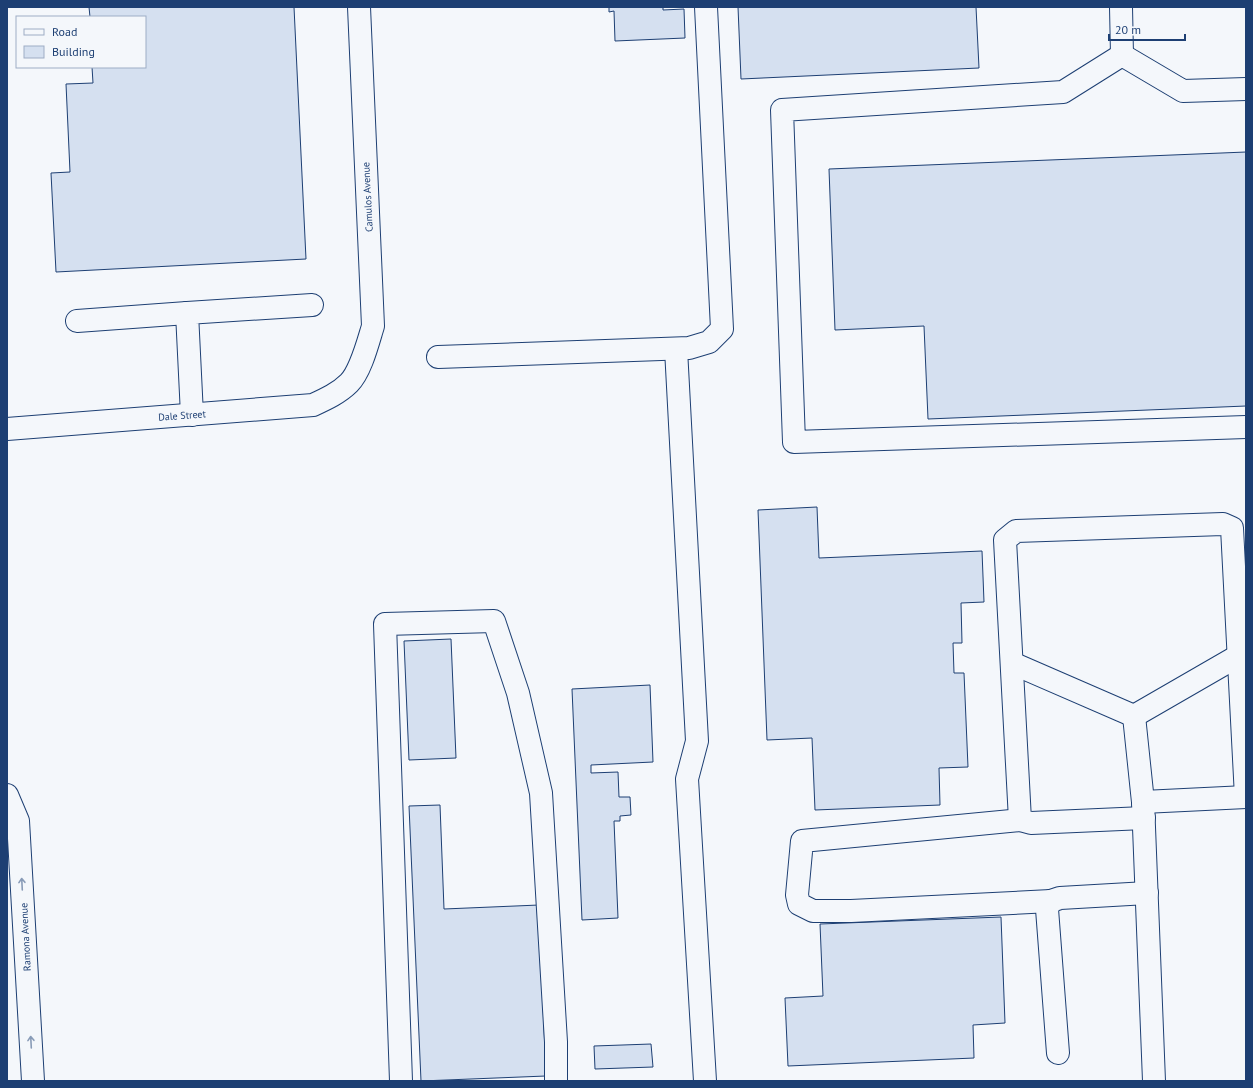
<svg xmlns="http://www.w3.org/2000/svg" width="1253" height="1088" viewBox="0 0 1253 1088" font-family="'PT Sans',sans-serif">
<rect width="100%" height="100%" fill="#f4f7fb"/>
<!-- building -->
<g fill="#d5e0f0" stroke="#1d3f73">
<polygon points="89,7 294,7 306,259 56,272 51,173 70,172 66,84 93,83 92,67 145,67 145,17 90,17"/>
<polygon points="609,7 663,7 663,10 684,9 685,38 615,41 614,11 609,12"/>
<polygon points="738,7 976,7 979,68 741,79"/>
<polygon points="1246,152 1246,406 928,419 924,326 835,330 829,169"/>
<polygon points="817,507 819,558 982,551 984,602 961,603 962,643 953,643 954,673 964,673 968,767 939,768 940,805 815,810 812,738 767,740 758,510"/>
<polygon points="451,639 456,758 409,760 404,641"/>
<polygon points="650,685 653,762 591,765 591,773 618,772 619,797 630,797 631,815 620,816 620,821 614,821 618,918 582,920 572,689"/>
<polygon points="440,805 444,909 539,905 546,1076 421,1081 409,806"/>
<polygon points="1001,917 1005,1023 973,1025 974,1058 788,1066 785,998 823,996 820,924"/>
<polygon points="651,1044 653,1067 595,1069 594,1046"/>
</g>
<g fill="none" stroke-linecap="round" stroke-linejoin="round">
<!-- minor casing -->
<g stroke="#1d3f73" stroke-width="24">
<g id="minor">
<polyline points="1121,7 1122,55"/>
<polyline points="1246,89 1183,91 1122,55 1063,92 782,110 794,442 1246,427"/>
<polyline points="77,321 187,313"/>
<polyline points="676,349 697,741 687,779 705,1081"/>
<polyline points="438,357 689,348 709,342 722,329 706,7"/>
<polyline points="192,415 187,313 312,305"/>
<path d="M7 429 313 405C326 399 339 393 349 383 361 371 368 342 373 326L359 7"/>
<polyline points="1012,663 1134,716"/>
<polyline points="1134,716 1143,802 1154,1081"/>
<polyline points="1134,716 1238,656"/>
<polyline points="1143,802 1246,797"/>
<polyline points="1144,818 1031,823 1020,820 1005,540 1016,531 1223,524 1232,528 1246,797"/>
<polyline points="1020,820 802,841 797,895 799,904 813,911 851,911 1051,901"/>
<polyline points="1058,1053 1047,909 1051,901 1060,898 1147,893"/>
<polyline points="401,1081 385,624 494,621 518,693 541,793 556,1042 556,1081"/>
</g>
</g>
<!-- major casing -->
<g stroke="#1d3f73" stroke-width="24">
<polyline id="major" points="7,795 18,821 33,1081"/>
</g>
<!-- minor -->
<use href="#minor" stroke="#f4f7fb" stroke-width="22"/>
<!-- major -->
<use href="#major" stroke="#f4f7fb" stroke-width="22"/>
</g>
<!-- one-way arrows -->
<defs><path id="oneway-shaft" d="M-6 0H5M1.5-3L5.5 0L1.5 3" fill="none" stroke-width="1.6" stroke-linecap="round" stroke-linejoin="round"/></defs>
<g stroke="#889bb7">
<use href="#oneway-shaft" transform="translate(22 884) rotate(-93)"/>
<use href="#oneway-shaft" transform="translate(31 1042) rotate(-93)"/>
</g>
<g text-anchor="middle" stroke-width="3" stroke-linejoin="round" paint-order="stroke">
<!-- street labels -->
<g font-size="10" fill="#1d3f73" stroke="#f4f7fb">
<text transform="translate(367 197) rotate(-93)" y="4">Camulos Avenue</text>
<text transform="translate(182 415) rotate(-4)" y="4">Dale Street</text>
<text transform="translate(25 937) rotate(-93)" y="4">Ramona Avenue</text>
</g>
</g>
<!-- border -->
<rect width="1253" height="1088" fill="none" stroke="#1d3f73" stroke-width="16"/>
<!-- legend -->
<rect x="16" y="16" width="130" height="52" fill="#f4f7fb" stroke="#9eadc5"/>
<rect x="24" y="29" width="20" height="6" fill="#f4f7fb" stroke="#9eadc5"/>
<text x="52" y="36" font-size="12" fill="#1d3f73">Road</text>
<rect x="24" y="46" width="20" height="12" fill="#d5e0f0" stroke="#9eadc5"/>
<text x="52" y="56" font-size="12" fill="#1d3f73">Building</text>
<!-- scale -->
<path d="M1109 34v6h76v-6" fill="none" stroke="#1d3f73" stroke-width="2"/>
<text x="1115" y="34" font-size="12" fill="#1d3f73" stroke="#f4f7fb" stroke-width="3" paint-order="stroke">20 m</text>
</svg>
